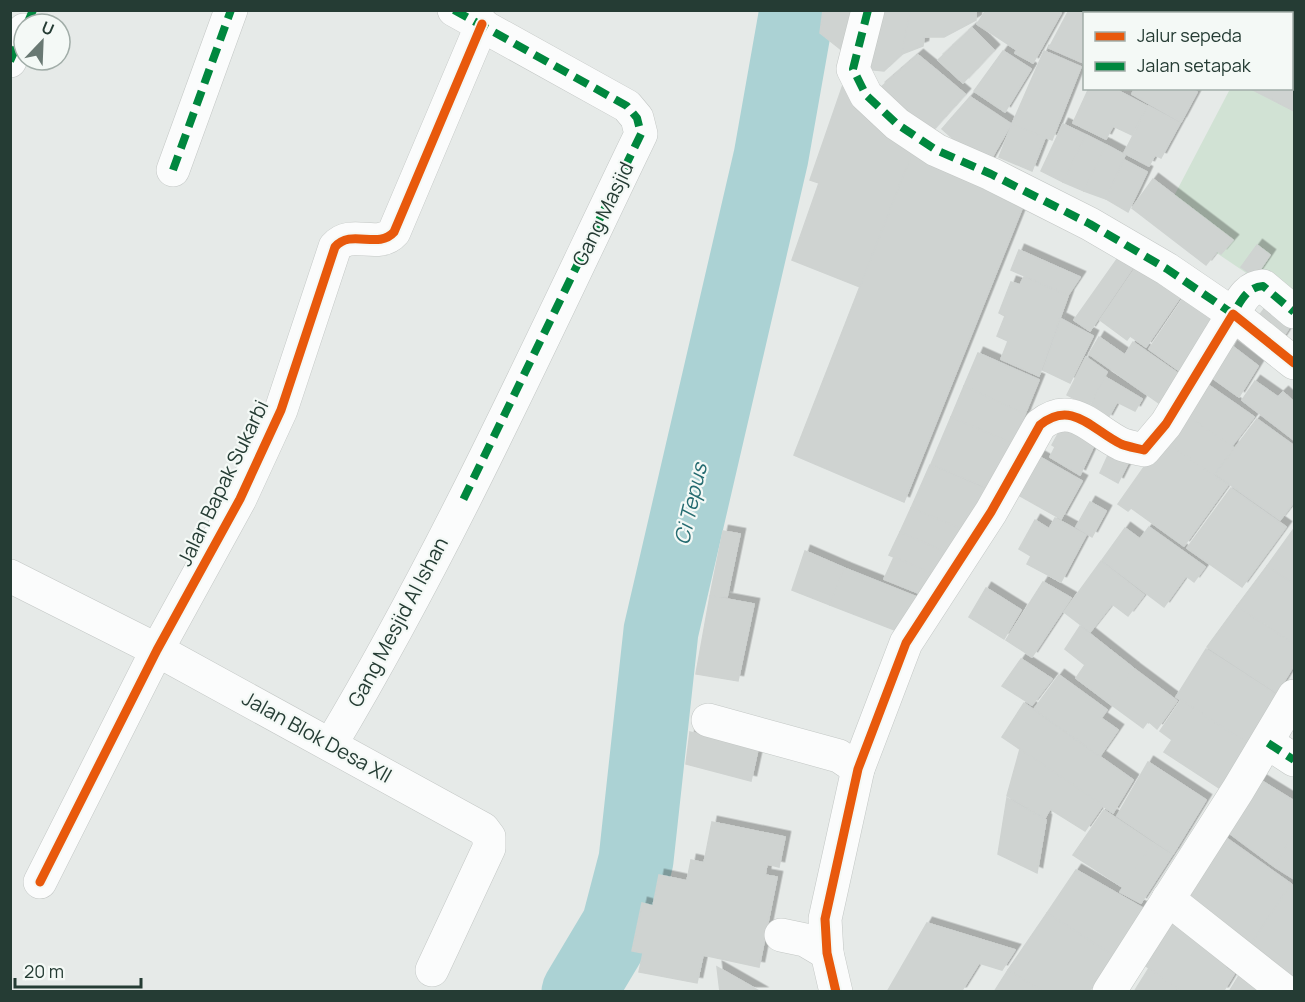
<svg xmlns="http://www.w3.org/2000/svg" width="1305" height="1002" viewBox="0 0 1305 1002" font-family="Manrope,sans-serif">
<defs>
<filter id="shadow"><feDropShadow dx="5.5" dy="-5.5" stdDeviation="0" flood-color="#0004"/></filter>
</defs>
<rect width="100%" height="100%" fill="#e6eae8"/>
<!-- green -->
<polygon fill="#d1e2d4" points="1271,11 1294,11 1294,305 1163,217 1230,89 1292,88 1292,14 1270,13"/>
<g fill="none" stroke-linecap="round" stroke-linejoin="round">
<!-- river -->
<polyline stroke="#abd2d4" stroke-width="75" points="579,992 619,925 636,860 661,631 771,157 797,10"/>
</g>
<!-- building -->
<g fill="#cfd3d1" stroke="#cfd3d1" stroke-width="1.5" filter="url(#shadow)">
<polygon points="823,10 858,10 849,56 820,33"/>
<polygon points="873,10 910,10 902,54 884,71 865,69"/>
<polygon points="910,10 976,10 976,20 944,37 924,37 923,46 902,54"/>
<polygon points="986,10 1056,10 1061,13 1033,63 1015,53 1017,50 977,24"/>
<polygon points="1202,10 1233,10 1237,13 1201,14"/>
<polygon points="1068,12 1109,13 1084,14 1084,63 1049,48"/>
<polygon points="972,28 994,50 963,83 938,60"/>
<polygon points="1292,30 1294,32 1294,111 1251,89 1292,88"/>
<polygon points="1003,51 1031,69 1005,112 974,91"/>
<polygon points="1044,51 1081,67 1052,140 1012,124"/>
<polygon points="918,55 940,73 903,112 880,88"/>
<polygon points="940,73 965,94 927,136 903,112"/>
<polygon points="845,79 913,151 860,287 792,260 819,183 810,180"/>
<polygon points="1089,88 1113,88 1147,106 1132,135 1113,126 1106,139 1073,123"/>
<polygon points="1135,88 1189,88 1197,92 1181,122 1132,94"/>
<polygon points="970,97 1011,124 986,168 942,129"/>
<polygon points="1148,106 1180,123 1161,158 1155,155 1149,166 1124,153"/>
<polygon points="1012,124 1045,138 1032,171 999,157"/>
<polygon points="1063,124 1086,135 1063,182 1041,171"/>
<polygon points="1086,135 1106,145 1084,191 1063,182"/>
<polygon points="1106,145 1125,155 1106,199 1084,191"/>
<polygon points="913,151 1027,196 904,502 794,455"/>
<polygon points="1124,160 1147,172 1128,212 1106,199"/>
<polygon points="1153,179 1233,240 1221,254 1217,251 1206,265 1132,208"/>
<polygon points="1257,245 1270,255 1255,277 1241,267"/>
<polygon points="1019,250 1080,277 1068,295 1011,270"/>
<polygon points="1120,255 1134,266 1090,331 1074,320"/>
<polygon points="1136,267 1162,286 1164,282 1181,296 1146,347 1130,336 1127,340 1100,320"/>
<polygon points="1024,277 1068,296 1039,376 1001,359 1008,341 997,336 1005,316 999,313 1011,282 1020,285"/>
<polygon points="1186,294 1224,319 1181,372 1149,349"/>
<polygon points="1268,304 1294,320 1280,342 1255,321"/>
<polygon points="1061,319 1093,336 1070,383 1043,370"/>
<polygon points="1099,337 1125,355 1133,342 1183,377 1163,406 1089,354"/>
<polygon points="1232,346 1258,366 1239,397 1214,379"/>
<polygon points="978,353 1039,380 1025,414 964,386"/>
<polygon points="1086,357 1107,372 1089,406 1067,395"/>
<polygon points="1105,377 1142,399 1135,411 1117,402 1107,420 1089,409"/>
<polygon points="1255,381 1278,397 1283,392 1294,402 1294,440 1242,400"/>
<polygon points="1204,382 1254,417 1231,447 1183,413"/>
<polygon points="964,386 1025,414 1013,444 951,417"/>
<polygon points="1183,413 1234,448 1213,475 1163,440"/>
<polygon points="951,417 1013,444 992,490 931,464"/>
<polygon points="1257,419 1294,446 1294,502 1280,520 1215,474"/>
<polygon points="1064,423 1096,441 1080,475 1050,457 1055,447 1052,445"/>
<polygon points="1163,440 1228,485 1184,546 1131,508 1128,511 1118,504"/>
<polygon points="1110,451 1129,461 1118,483 1100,473"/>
<polygon points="1036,455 1082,481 1061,519 1013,492"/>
<polygon points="930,465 986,489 962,529 911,508"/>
<polygon points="1231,488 1286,527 1242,587 1187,548"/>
<polygon points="1090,502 1106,511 1092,537 1076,527"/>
<polygon points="911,508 962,529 950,554 900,532"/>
<polygon points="1055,518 1086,535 1061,582 1027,564 1031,556 1019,549 1035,520 1049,529"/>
<polygon points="1149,527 1205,567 1194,582 1186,576 1164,607 1102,560 1125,528 1140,539"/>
<polygon points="1293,530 1294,531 1294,584 1267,566"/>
<polygon points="723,531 740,534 727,597 710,596"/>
<polygon points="900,532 950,554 938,576 889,555"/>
<polygon points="805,551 844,568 830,605 792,590"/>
<polygon points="894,557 931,573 921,594 884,579"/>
<polygon points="1101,561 1144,595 1128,616 1112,604 1090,632 1064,612"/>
<polygon points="1267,566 1294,584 1294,644 1237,606"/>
<polygon points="844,568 919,598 905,634 830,605"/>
<polygon points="1043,582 1071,598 1032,657 1006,640"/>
<polygon points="986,588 1021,610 1004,639 969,617"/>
<polygon points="710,596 754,604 738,681 696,674"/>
<polygon points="1237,606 1294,644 1294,665 1277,693 1207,647"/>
<polygon points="1080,626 1133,668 1109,703 1076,678 1085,665 1065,649"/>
<polygon points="1206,649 1277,695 1247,743 1176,697"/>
<polygon points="1021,659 1052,679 1032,705 1002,686"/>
<polygon points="1133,668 1177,701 1157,729 1148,721 1143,728 1109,703"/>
<polygon points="1059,675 1107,710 1101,718 1118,730 1100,756 1034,709"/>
<polygon points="1181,700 1247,743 1219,788 1164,752 1172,740 1160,731"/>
<polygon points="1024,703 1133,780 1113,813 1002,737"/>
<polygon points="690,732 758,749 751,781 686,764"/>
<polygon points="1020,749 1103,805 1085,831 1050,809 1045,818 1007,796"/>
<polygon points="1148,762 1206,800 1173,854 1117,816"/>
<polygon points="1260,780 1294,801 1294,833 1275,867 1228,832"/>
<polygon points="1007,798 1046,820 1037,873 998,854"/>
<polygon points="1104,810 1153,843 1124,888 1073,855"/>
<polygon points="712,822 785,837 779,867 767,864 765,875 777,877 759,967 703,955 697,983 639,972 643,953 632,951 642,903 653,906 659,875 687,881 691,860 704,863"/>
<polygon points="1294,833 1294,879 1275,867"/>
<polygon points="1222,835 1291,884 1246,951 1183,904"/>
<polygon points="1153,843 1172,855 1141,903 1120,892"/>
<polygon points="1076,870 1146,910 1114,956 1047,913"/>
<polygon points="1291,884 1294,887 1294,987 1246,951"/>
<polygon points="1047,913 1114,956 1089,992 1044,992 1008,970"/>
<polygon points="1175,919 1230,960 1225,967 1234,974 1223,992 1182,992 1146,966"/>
<polygon points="927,923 1015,950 1002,970 979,963 961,992 887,992"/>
<polygon points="717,967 761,992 720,992"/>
<polygon points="1149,968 1182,992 1134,992"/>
<polygon points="1243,969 1273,992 1229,992"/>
<polygon points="1008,970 1044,992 994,992"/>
</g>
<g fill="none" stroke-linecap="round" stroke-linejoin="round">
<!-- minor casing -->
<g stroke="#c3c7c5" stroke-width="34">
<g id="minor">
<path d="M868 10 853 69 866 95 897 124 936 150 991 174 1090 224 1167 269 1233 314C1241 301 1247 287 1263 286L1294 312"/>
<polyline points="10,61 24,30"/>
<polyline points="173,170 231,10"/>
<polyline points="10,576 157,650 483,829 489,837 489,848 432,970"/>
<polyline points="708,720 839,756 858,769"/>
<polyline points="1268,743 1294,760"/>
<path d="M331 744C448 548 542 339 641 134L637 118 627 106 454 10"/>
<path d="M40 882 157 650 240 499 281 410 335 247C351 228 378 250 394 232L482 24"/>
<polyline points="1168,899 1286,992"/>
<polyline points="781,935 805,940 827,953"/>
<path d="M836 992 827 953 825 919 858 769 906 643 991 512 1040 425C1072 399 1092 430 1121 444 1128 447 1137 448 1144 450L1166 424 1233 314 1294 363"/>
<polyline points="1109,992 1238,790 1294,696"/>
</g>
</g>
<!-- minor -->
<use href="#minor" stroke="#fbfcfc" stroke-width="33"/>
<!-- quiet -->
<g stroke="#00873e" stroke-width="8" stroke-dasharray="15 8" stroke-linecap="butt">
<polyline points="454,10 627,106 637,118 641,134 463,500"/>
<path d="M868 10 853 69 866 95 897 124 936 150 991 174 1090 224 1167 269 1233 314C1241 301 1247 287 1263 286L1294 312"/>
<polyline points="27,24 33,10"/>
<polyline points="10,61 24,30"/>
<polyline points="173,170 231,10"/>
<polyline points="1268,743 1294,760"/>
</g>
<!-- cycleway casing -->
<g stroke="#f4f9f6" stroke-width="13">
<g id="cycleway">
<path d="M40 882 157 650 240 499 281 410 335 247C351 228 378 250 394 232L482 24"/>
<path d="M836 992 827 953 825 919 858 769 906 643 991 512 1040 425C1072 399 1092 430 1121 444 1128 447 1137 448 1144 450L1166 424 1233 314 1294 363"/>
</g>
</g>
<!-- cycleway -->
<use href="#cycleway" stroke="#e8590c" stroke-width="9"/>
</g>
<g text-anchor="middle" stroke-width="4.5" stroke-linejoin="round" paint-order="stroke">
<!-- street labels -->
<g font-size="20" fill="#253c34" stroke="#f4f9f6">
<text transform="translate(603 214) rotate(-64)" y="7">Gang Masjid</text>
<text transform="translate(223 483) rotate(-64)" y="7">Jalan Bapak Sukarbi</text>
<text transform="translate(398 622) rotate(-62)" y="7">Gang Mesjid Al Ishan</text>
<text transform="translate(317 737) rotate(29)" y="7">Jalan Blok Desa XII</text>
</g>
<!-- water labels -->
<g font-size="21" font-style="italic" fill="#266c71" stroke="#f4f9f6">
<text transform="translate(691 504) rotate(-77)" y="7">Ci Tepus</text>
</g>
</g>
<!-- border -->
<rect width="1305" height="1002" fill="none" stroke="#253c34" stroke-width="24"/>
<!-- legend -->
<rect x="1083" y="12" width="210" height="78" fill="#f4f9f6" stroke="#a1ada8" stroke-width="1.5"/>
<rect x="1095" y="32" width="30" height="9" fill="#e8590c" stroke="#a1ada8" stroke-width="1.5"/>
<text x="1137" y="42" font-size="18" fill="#253c34">Jalur sepeda</text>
<rect x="1095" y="62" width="30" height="9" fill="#00873e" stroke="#a1ada8" stroke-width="1.5"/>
<text x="1137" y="72" font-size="18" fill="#253c34">Jalan setapak</text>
<!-- north arrow -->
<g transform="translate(42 42) rotate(23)"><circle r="28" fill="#f4f9f6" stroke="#a1ada8" stroke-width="1.5"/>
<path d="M0-4.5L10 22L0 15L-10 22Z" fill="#697973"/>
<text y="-9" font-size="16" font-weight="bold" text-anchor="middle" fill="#253c34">U</text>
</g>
<!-- scale -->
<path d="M15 978v9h126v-9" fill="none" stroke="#253c34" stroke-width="3"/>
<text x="24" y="978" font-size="18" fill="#253c34" stroke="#f4f9f6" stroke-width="4.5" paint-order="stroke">20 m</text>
</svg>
